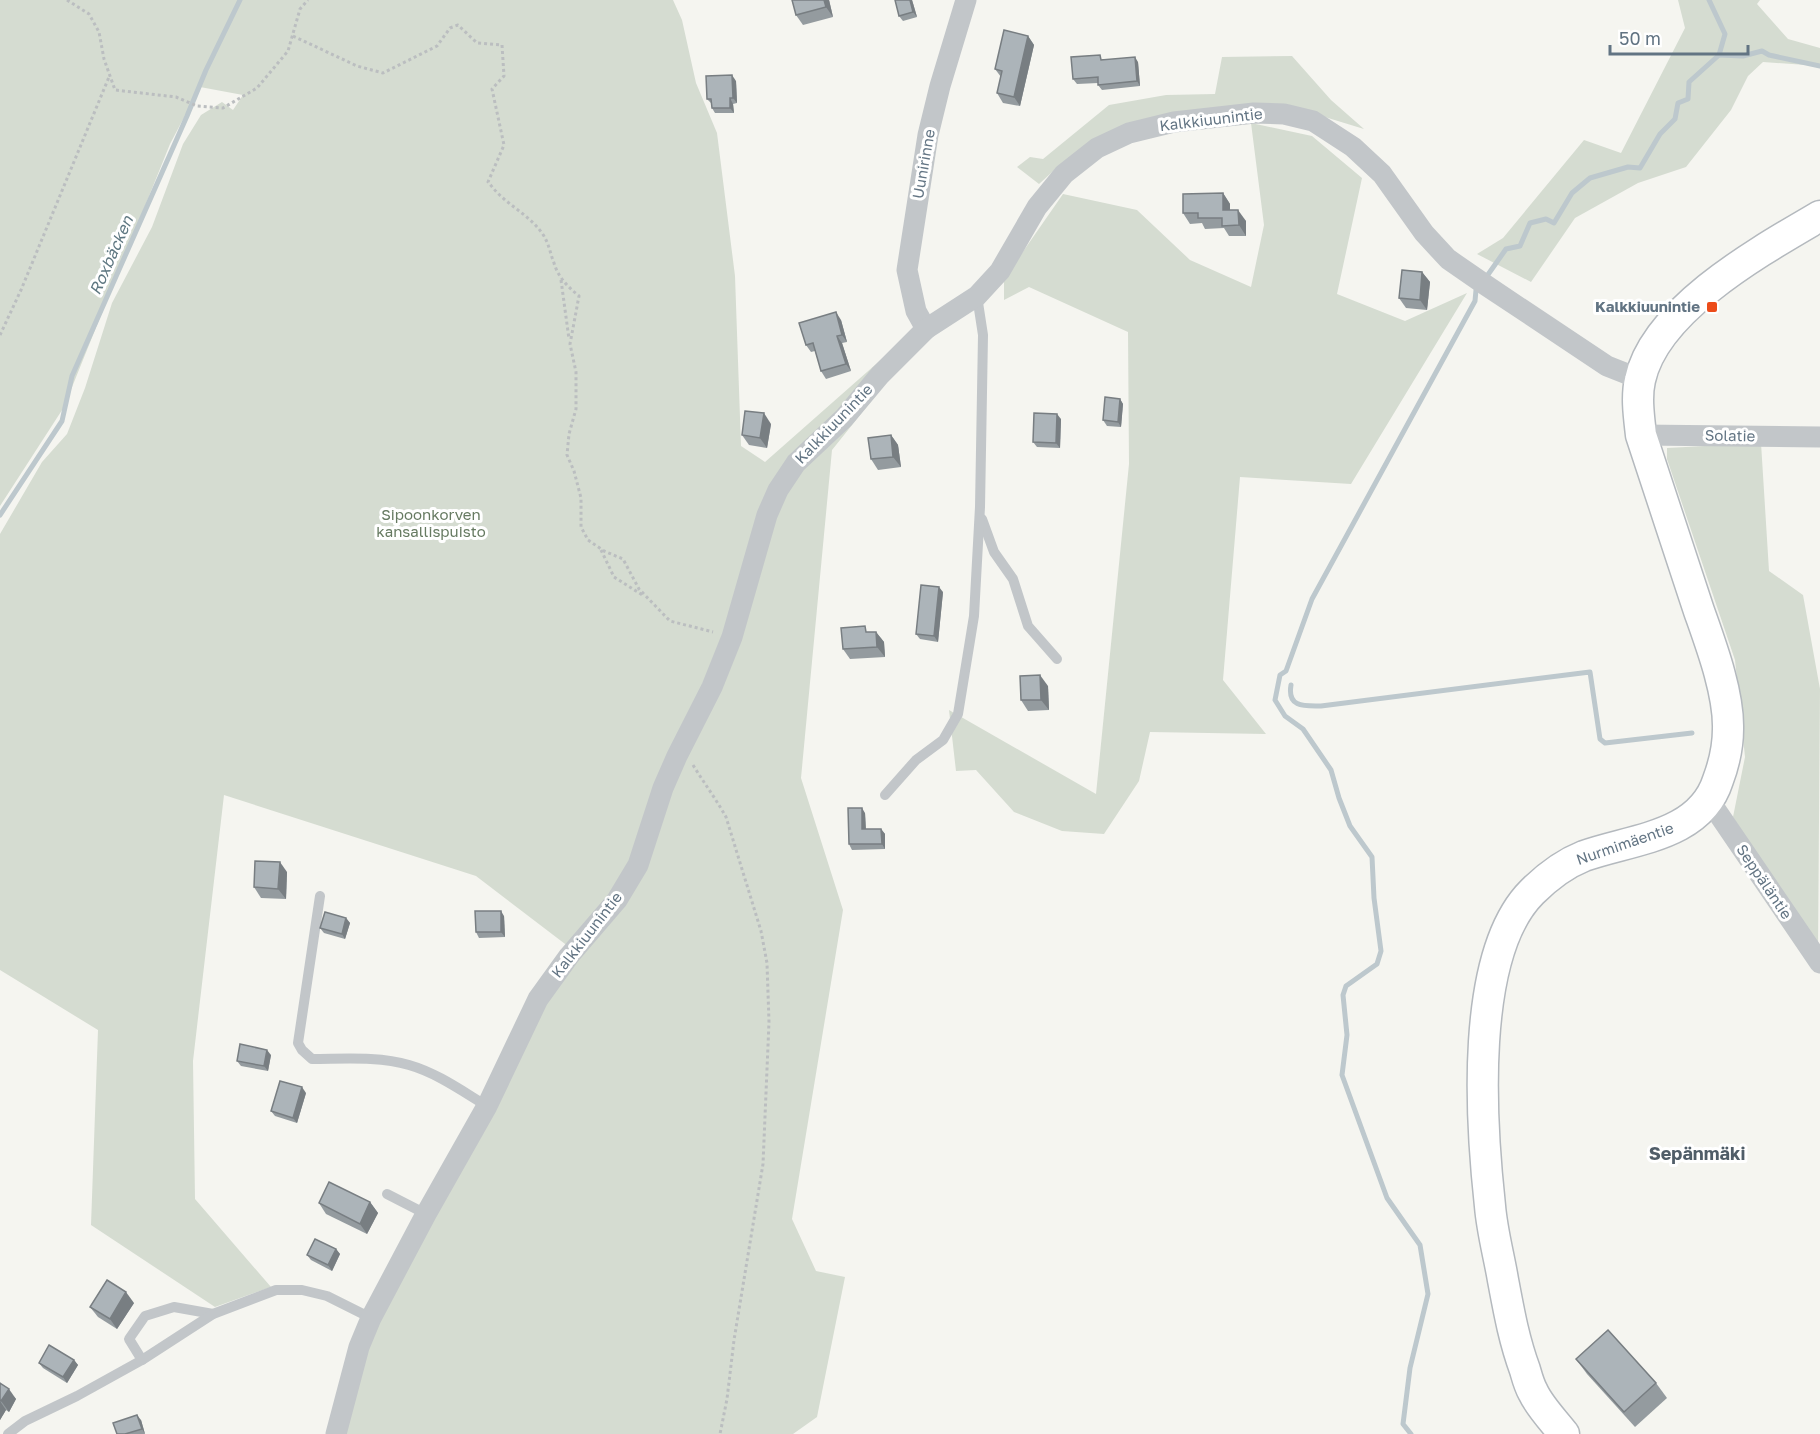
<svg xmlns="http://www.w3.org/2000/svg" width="1820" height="1434" viewBox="0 0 1820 1434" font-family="'Golos Text',sans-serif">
<rect width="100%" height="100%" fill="#f5f5f0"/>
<!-- green -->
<g fill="#d5dcd1">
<polygon points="0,0 673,0 682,20 696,83 717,133 735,276 741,446 765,462 901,342 913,349 832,450 801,778 843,910 792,1219 816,1271 845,1277 817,1417 793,1434 336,1434 368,1317 569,947 476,876 224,795 193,1061 195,1199 271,1287 215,1307 91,1225 98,1030 0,970 0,534 42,462 67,434 85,388 112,303 152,227 183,144 201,115 222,102 233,110 243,95 200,87 170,144 64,407 0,506"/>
<polygon points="1678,0 1760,0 1757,4 1788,39 1820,48 1820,66 1763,62 1748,76 1731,110 1686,167 1638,183 1575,218 1531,282 1477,254 1503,238 1584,140 1621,153 1685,28"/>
<polygon points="1292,56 1331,100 1364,129 1315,114 1229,106 1061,164 1039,184 1017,167 1030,157 1043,159 1109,105 1166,95 1215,94 1222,57"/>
<polygon points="1251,123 1312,136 1362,178 1337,294 1405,321 1467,293 1351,484 1240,477 1223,680 1266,734 1150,732 1139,781 1104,834 1062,831 1014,812 976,770 956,771 949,710 1096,794 1129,464 1128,332 1029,287 1004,300 1004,279 1063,194 1137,210 1190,260 1251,287 1264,225"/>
<polygon points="1761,443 1769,571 1803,595 1820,689 1818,951 1733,817 1745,757 1735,660 1667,459 1667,448"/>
</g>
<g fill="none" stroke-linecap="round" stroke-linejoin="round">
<!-- stream -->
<g stroke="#bdc8cd" stroke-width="5">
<polyline points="1719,55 1743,56 1762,51 1769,55 1820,66"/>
<polyline points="1487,276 1506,249 1520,246 1530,223 1546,219 1554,223 1572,193 1590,178 1628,167 1640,168 1660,134 1675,119 1678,103 1688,99 1689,82 1719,55 1725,34 1709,0"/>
<polyline points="0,515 62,421 72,376 187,116 206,70 240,0"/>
<path d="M1291 685C1287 708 1305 706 1321 706L1590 672 1600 739 1605 743 1692 733"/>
<polyline points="1411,1434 1403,1424 1410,1368 1428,1294 1420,1245 1387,1198 1342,1075 1347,1035 1343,995 1346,986 1377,964 1381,951 1374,898 1372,857 1350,826 1339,798 1331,770 1303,729 1285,716 1275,700 1280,675 1286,671 1312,599 1475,301 1476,290"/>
</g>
<!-- secondary casing -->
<g stroke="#b4b9be" stroke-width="33">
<path id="secondary" d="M1564 1434C1554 1421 1540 1407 1533 1392 1529 1385 1527 1377 1525 1370 1514 1340 1509 1312 1503 1280 1499 1256 1492 1231 1490 1206 1481 1124 1469 955 1532 892 1546 878 1564 864 1584 856 1631 839 1700 837 1718 780 1724 764 1728 746 1728 729 1729 693 1711 645 1699 611 1680 552 1660 494 1641 435 1639 417 1636 397 1640 380 1655 309 1762 250 1820 216"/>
</g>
<!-- path -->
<g stroke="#bbbec0" stroke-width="3" stroke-dasharray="3 3" stroke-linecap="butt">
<polyline points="67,0 89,14 99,32 104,59 115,90 176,97 197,106 223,108 257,88 288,51 300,9 308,0"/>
<path d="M293 36 357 66 383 73 437 46 450 28 458 25 477 43 502 45 504 76 492 89 504 145 488 182C493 188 498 194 504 199 517 210 532 219 542 233 549 243 550 253 554 263 558 277 568 287 579 296L570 344 576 372V409L569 434 567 455 574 471 581 498V527L588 540 604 551 623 559 639 589 670 621 713 632"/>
<polyline points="561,280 569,339"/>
<polyline points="0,335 21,290 109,77"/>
<polyline points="601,550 614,577 644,596"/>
<path d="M693 765C704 783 716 799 726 817L761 931 767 963 769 1022 763 1164 734 1340 727 1399 720 1434"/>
</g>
<!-- lane -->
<g stroke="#c2c6c9" stroke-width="10">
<polyline points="982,519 994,552 1013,579 1028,626 1057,659"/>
<polyline points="885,795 916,760 943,740 958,714 974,616 980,507 983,335 977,296"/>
<path d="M320 896 298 1043 302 1050 312 1059C343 1059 379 1056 409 1065 437 1073 462 1091 487 1106"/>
<polyline points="387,1194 426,1214"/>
<polyline points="142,1360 129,1339 145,1316 174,1307 213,1314"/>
<polyline points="8,1434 25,1421 77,1396 142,1360 213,1314 276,1290 302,1290 327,1296 371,1318"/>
</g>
<!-- street -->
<g stroke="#c2c6c9" stroke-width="21">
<polyline points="926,329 916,311 907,270 928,135 940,86 966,0"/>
<polyline points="1641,435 1820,437"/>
<polyline points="1709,800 1820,963"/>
<polyline points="336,1434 359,1347 371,1318 426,1214 487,1106 538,999 569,956 617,900 638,865 663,788 677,756 712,687 732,637 767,515 778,490 796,463 844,418 880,375 926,329 977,296 1000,271 1037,207 1064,174 1097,148 1129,133 1174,122 1254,113 1284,114 1313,121 1353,147 1382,174 1424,233 1448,259 1487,286 1607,366 1640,379"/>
</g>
<!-- secondary -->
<use href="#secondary" stroke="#fff" stroke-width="30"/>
</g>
<!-- wall -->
<g fill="#949b9f">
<polygon points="792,0 829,0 833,17 803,25 796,15"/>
<polygon points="895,0 912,0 917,17 903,21 899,16"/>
<polygon points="1028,36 1034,45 1020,106 1003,103 997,93 1001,77 995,69"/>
<polygon points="1103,59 1138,62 1140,86 1102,90 1098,85 1098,83 1077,84 1073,79"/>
<polygon points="736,81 737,103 733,104 734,113 715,113 712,108 712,104 707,99"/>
<polygon points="1223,193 1230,204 1230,210 1246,221 1246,236 1229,236 1224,228 1205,229 1202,223 1190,224 1183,213"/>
<polygon points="1422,272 1430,282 1427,310 1406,308 1399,298"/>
<polygon points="841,320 847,342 842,343 851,371 826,379 821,371 815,351 811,352 806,345"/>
<polygon points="1120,399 1123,404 1121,427 1107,426 1103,420"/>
<polygon points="1061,419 1060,448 1037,447 1033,442"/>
<polygon points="771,424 767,448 749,445 742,435"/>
<polygon points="891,435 898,445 901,467 878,470 871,459"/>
<polygon points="943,592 938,642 920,639 916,634"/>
<polygon points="869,632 876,632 884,642 885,657 850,659 843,649"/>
<polygon points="1048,686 1049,710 1028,711 1021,700"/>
<polygon points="865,813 866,829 881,829 885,834 885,849 852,850 849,844"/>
<polygon points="287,872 286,899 261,898 254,887"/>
<polygon points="504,916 505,937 479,938 476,932"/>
<polygon points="346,918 350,923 345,939 324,933 320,928"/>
<polygon points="271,1055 268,1071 241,1066 237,1061"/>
<polygon points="306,1093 297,1123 275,1116 271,1111"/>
<polygon points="370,1202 378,1213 367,1234 326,1214 319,1203"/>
<polygon points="336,1249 340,1254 332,1271 311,1260 307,1255"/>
<polygon points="134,1303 117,1329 98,1317 90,1307"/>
<polygon points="1576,1359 1656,1383 1667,1398 1635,1427 1587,1374"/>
<polygon points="74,1360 78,1365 67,1383 43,1368 39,1363"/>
<polygon points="0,1383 16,1399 9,1412 6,1410 0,1420"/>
<polygon points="141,1420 145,1434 117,1434"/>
</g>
<!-- shaded-wall -->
<g fill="#787e82">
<polygon points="824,0 829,0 833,17 826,7"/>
<polygon points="910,0 912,0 917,17 913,12"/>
<polygon points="1028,36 1034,45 1020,106 1014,97"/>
<polygon points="1135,57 1138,62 1140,86 1137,81"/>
<polygon points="732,75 736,81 737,103 733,98"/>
<polygon points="730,98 733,104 734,113 730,108"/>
<polygon points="1223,193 1230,204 1230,221 1223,210"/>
<polygon points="1238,210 1246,221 1246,236 1239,225"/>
<polygon points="1422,272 1430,282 1427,310 1420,300"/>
<polygon points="836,312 841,320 847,342 842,335"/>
<polygon points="837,336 842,343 851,371 846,364"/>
<polygon points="1120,399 1123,404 1121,427 1118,422"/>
<polygon points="764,413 771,424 767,448 760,438"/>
<polygon points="1057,414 1061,419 1060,448 1056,443"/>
<polygon points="891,435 898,445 901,467 893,457"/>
<polygon points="939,587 943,592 938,642 934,636"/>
<polygon points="876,632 884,642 885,657 877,647"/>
<polygon points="1040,675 1048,686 1049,710 1041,700"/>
<polygon points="862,808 865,813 866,834 862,829"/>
<polygon points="881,829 885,834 885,849 882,844"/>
<polygon points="280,862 287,872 286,899 278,889"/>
<polygon points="501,911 504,916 505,937 501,932"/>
<polygon points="346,918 350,923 345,939 342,934"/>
<polygon points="267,1050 271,1055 268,1071 264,1066"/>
<polygon points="302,1087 306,1093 297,1123 293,1118"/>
<polygon points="370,1202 378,1213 367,1234 360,1224"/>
<polygon points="336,1249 340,1254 332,1271 328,1265"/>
<polygon points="126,1292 134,1303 117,1329 110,1319"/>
<polygon points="74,1360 78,1365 67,1383 63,1377"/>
<polygon points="9,1389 16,1399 9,1412 1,1401"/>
<polygon points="0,1401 6,1410 0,1420"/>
<polygon points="137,1415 141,1420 145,1434 142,1429"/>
</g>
<!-- building -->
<g fill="#acb4b9" stroke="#787e82" stroke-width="1.5">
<polygon points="792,0 824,0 826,7 796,15"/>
<polygon points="895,0 910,0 913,12 899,16"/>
<polygon points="1004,30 1028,36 1014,97 997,93 1002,71 995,69"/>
<polygon points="1100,55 1101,60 1135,57 1137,81 1098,85 1098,77 1073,79 1071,57"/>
<polygon points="732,75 733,98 730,98 730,108 712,108 711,99 707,99 706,76"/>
<polygon points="1223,193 1223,210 1238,210 1239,225 1222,226 1222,218 1198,218 1198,213 1183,213 1183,194"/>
<polygon points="1402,270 1422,272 1420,300 1399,298"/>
<polygon points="836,312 842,335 837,336 846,364 821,371 813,343 806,345 799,323"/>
<polygon points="1105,397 1120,399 1118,422 1103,420"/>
<polygon points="745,411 764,413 760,438 742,435"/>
<polygon points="1034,413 1057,414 1056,443 1033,442"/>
<polygon points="891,435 893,457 871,459 868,438"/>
<polygon points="921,585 939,587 934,636 916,634"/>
<polygon points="865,626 866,632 876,632 877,647 843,649 841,628"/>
<polygon points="1040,675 1041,700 1021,700 1020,676"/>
<polygon points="848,808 862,808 862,829 881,829 882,844 849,844"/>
<polygon points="255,861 280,862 278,889 254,887"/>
<polygon points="475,911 501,911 501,932 476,932"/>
<polygon points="325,912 346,918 342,934 320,928"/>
<polygon points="240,1044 267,1050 264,1066 237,1061"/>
<polygon points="280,1081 302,1087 293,1118 271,1111"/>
<polygon points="329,1182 370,1202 360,1224 319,1203"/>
<polygon points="315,1239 336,1249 328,1265 307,1255"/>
<polygon points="107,1280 126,1292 110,1319 90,1307"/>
<polygon points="1608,1330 1656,1383 1624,1412 1576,1359"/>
<polygon points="49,1345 74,1360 63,1377 39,1363"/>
<polygon points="0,1383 9,1389 1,1401 0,1400"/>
<polygon points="137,1415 142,1429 125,1434 117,1434 113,1423"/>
</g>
<!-- markers -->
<rect fill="#ec4c1a" stroke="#fff" stroke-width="2" x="1706" y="301" width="12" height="12" rx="3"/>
<g text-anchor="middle" stroke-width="6" stroke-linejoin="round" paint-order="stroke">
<!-- street labels -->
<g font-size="15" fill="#627483" stroke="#fff">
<text transform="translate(1211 120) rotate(-7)" y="5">Kalkkiuunintie</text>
<text transform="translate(924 164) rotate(-80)" y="5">Uunirinne</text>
<text transform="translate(834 424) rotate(-46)" y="5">Kalkkiuunintie</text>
<text transform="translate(1730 436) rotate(1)" y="5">Solatie</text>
<text transform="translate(1625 844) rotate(-19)" y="5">Nurmimäentie</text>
<text transform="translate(1764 882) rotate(56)" y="5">Seppäläntie</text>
<text transform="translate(587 935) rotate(-52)" y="5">Kalkkiuunintie</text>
</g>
<!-- poi labels -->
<g font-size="15" font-weight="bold" fill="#627483" stroke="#fff" text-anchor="end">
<text x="1700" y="312">Kalkkiuunintie</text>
</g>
<!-- park labels -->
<g font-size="15" fill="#667a61" stroke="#fff">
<text x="431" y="520">Sipoonkorven<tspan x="431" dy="17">kansallispuisto</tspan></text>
</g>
<!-- water labels -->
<g font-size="16" font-style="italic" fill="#5e7781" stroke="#fff">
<text transform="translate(111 255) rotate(-66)" y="6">Roxbäcken</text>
</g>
<!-- quarter labels -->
<g font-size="18" font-weight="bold" fill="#505d68" stroke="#fff">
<text x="1697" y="1160">Sepänmäki</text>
</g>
</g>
<!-- scale -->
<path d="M1610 45v9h138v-9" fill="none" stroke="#627483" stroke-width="3"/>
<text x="1619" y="45" font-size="18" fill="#627483" stroke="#ffffff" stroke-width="4.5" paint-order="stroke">50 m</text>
</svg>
